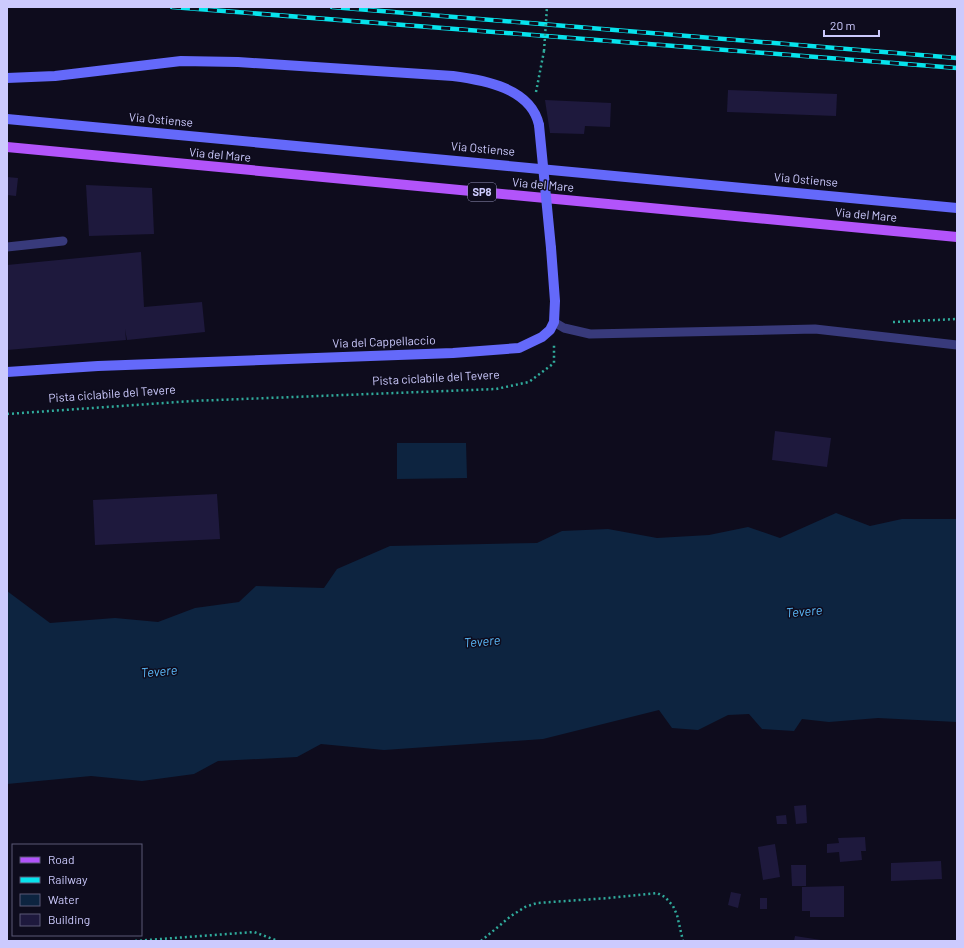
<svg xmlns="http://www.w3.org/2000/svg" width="964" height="948" viewBox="0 0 964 948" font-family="Barlow,sans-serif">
<rect width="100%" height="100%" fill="#0e0c1d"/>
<!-- water -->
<g fill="#0d2440">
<polygon points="397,443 466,443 467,478 397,479"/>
<polygon points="836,513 870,526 902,519 957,519 957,722 878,718 829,722 802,719 794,731 762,729 749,714 728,715 698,730 672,728 659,710 543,739 384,750 321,744 297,757 218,761 194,774 142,781 91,776 7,784 7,591 50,623 115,618 158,622 195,608 239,602 256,586 324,588 337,569 390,546 537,543 562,531 608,529 657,538 709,535 748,527 780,538"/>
</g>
<!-- building -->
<g fill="#1e193d">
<polygon points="728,90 837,94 836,116 727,112"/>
<polygon points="545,100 611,103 610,127 585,126 584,134 550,133"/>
<polygon points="7,177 18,178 16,196 7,195"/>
<polygon points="86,185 152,188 154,234 89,236"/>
<polygon points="141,252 144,307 202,302 205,332 127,340 125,329 126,340 7,350 7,265"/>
<polygon points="775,431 831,438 827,467 772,460"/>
<polygon points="217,494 220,539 95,545 93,500"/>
<polygon points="806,805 807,823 796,824 794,806"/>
<polygon points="786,815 787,824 777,824 776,816"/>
<polygon points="865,837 866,851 861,851 862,860 840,862 839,852 827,853 827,844 839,843 838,838"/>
<polygon points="775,844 780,877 763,880 758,847"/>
<polygon points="941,861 942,879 891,881 891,863"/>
<polygon points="791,865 806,865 806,886 792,886"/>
<polygon points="844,886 844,917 810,917 810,911 802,911 802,887"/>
<polygon points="731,892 741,894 738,908 728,905"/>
<rect x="760" y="898" width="7" height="11"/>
<polygon points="795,936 821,940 821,941 794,941"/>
</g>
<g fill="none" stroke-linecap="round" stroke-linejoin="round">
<!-- path -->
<g stroke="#30ab9c" stroke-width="2.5" stroke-dasharray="2 3" stroke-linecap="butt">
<polyline points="536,92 544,51"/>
<polyline points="893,322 957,319"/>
<polyline points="7,414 192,401 496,389 529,382 554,363 554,345"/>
<polyline points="135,941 254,932 278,941"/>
<polyline points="481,941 511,916 525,907 537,903 609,898 657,893 665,897 673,906 677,915 683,941"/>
</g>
<!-- lane -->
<g stroke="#383a7b" stroke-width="9">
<polyline points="7,247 63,241"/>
<polyline points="554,322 564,328 590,334 815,329 957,345"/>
</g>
<!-- secondary -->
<g stroke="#6469fa" stroke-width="10">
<path d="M7 78 55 76 181 61 238 62 453 76C484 80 531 88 539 125"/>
<polyline points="7,119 957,208"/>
<polyline points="7,372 98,366 453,353 519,348 542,337 550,330 554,322 555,301 551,248"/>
</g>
<!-- primary -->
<polyline stroke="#b254fa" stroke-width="10" points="7,147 957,237"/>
<!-- rail casing -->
<g stroke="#07e3ec" stroke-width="4.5">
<g id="rail">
<polyline points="172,7 957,68"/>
<polyline points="332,7 957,58"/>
</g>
</g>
<!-- rail -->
<use href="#rail" stroke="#0e0c1d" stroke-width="3" stroke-dasharray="9" stroke-linecap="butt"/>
<!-- path-bridge -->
<polyline stroke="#30ab9c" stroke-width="2.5" stroke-dasharray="2 3" stroke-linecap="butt" points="544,51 547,7"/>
<!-- secondary-bridge -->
<polyline stroke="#6469fa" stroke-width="10" points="539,125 551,248"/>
</g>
<g text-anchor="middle" stroke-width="3" stroke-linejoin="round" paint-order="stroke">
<!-- shield labels -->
<rect fill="#0e0c1d" stroke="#9391ba" stroke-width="1" x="468" y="183" width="28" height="18" rx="3"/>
<g font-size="11" font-weight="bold" fill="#cccafd">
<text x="482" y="196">SP8</text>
</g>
<!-- street labels -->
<g font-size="12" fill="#cccafd" stroke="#0e0c1d">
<text transform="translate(161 120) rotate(5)" y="4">Via Ostiense</text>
<text transform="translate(483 149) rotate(5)" y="4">Via Ostiense</text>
<text transform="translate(220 155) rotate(5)" y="4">Via del Mare</text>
<text transform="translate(806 180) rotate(5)" y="4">Via Ostiense</text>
<text transform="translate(543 185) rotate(5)" y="4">Via del Mare</text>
<text transform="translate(866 215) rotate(5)" y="4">Via del Mare</text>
<text transform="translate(384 342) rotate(-2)" y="4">Via del Cappellaccio</text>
<text transform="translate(436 378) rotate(-3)" y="4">Pista ciclabile del Tevere</text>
<text transform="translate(112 394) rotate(-4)" y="4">Pista ciclabile del Tevere</text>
</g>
<!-- water labels -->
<g font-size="13" font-style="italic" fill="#5bbafa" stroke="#0e0c1d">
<text transform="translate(804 611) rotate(-5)" y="5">Tevere</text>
<text transform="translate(482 641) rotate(-5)" y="5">Tevere</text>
<text transform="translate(159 671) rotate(-5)" y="5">Tevere</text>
</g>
</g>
<!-- border -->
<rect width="964" height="948" fill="none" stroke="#cccafd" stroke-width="16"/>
<!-- legend -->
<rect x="12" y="844" width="130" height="92" fill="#0e0c1d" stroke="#5a5877"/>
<rect x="20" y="857" width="20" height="6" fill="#b254fa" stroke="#5a5877"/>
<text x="48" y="864" font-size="12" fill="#cccafd">Road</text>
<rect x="20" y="877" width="20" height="6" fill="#07e3ec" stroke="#5a5877"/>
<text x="48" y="884" font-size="12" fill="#cccafd">Railway</text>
<rect x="20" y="894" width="20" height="12" fill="#0d2440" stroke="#5a5877"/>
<text x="48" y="904" font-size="12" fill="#cccafd">Water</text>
<rect x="20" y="914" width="20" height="12" fill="#1e193d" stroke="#5a5877"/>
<text x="48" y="924" font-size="12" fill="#cccafd">Building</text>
<!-- scale -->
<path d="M824 30v6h55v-6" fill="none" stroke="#cccafd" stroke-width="2"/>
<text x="830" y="30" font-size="12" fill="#cccafd" stroke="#0e0c1d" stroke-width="3" paint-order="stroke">20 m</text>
</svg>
